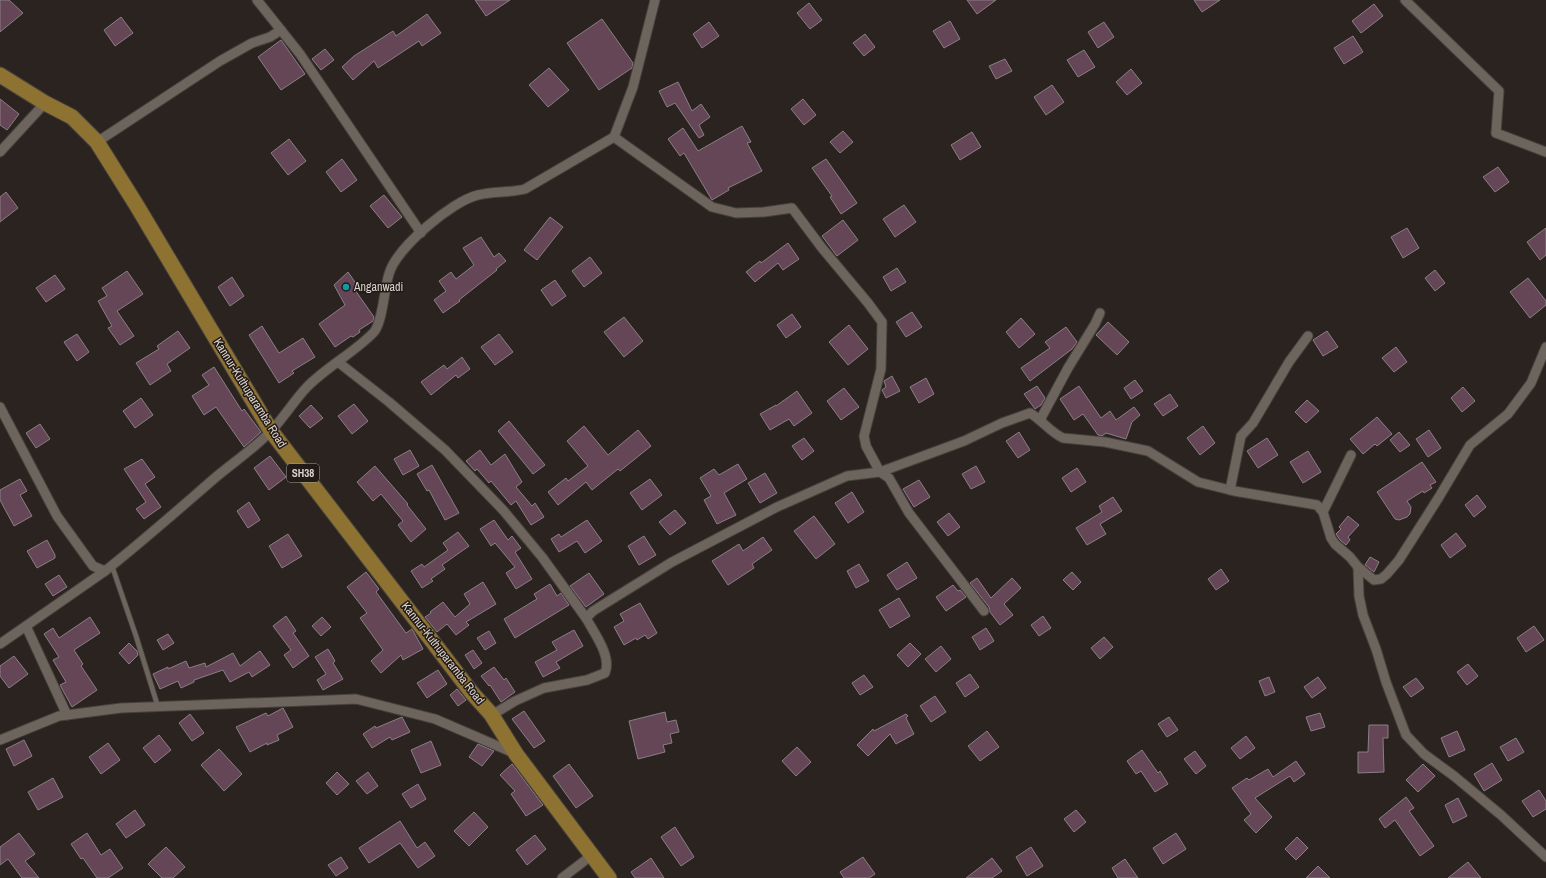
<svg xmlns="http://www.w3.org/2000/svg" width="1546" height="878" viewBox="0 0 1546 878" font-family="'Archivo Narrow',sans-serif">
<rect width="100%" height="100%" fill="#2b231f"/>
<!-- building -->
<g fill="#644656" stroke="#897f84">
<polygon points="0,0 9,0 23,13 0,32"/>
<polygon points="475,0 510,0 486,16"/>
<polygon points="967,0 996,0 977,14"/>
<polygon points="1194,0 1220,0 1202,12"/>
<polygon points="809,3 822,20 810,29 797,13"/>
<polygon points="1374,4 1383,16 1361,33 1352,21"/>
<polygon points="427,14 441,33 422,46 419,41 378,68 374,61 353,80 342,67 354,56 393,31 396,36"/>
<polygon points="121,17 133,33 115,46 104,30"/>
<polygon points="602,19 633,63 632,68 599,90 567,43"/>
<polygon points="950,21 960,39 944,48 933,31"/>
<polygon points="709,22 719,36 702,48 693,34"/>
<polygon points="1104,22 1114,37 1098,48 1088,32"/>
<polygon points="865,34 875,47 864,56 853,43"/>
<polygon points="1353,36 1363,52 1344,64 1334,48"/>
<polygon points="281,40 305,74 281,90 258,57"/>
<polygon points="325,49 334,60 321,70 312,59"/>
<polygon points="1084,50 1095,67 1078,77 1067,60"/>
<polygon points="1005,59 1012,71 996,79 989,66"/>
<polygon points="549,68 569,90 548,107 529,85"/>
<polygon points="1131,69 1142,83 1127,95 1116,82"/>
<polygon points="678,82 692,111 701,104 710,117 699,125 704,135 699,138 675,103 667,107 659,91"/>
<polygon points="1052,85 1064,102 1046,115 1034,97"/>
<polygon points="0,99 19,114 7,130 0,125"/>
<polygon points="803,99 816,115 804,125 791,109"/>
<polygon points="742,126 751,142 747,143 762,171 728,188 729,190 712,200 684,153 680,156 668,139 683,128 698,151"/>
<polygon points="843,131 853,142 840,153 830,142"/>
<polygon points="972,132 981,147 960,160 951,145"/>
<polygon points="289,139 306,161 288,175 271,153"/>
<polygon points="342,159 357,180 341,192 326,172"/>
<polygon points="826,159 857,203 841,214 830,197 832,196 812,168"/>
<polygon points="1498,167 1509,182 1495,192 1483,177"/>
<polygon points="6,192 18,208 0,222 0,197"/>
<polygon points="384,195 402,217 388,228 370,206"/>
<polygon points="904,205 916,222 895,237 883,219"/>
<polygon points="550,217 563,227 537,260 524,250"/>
<polygon points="843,220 858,240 837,256 822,236"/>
<polygon points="1407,228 1419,248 1403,258 1391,237"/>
<polygon points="1546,228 1546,255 1540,260 1527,242"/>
<polygon points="481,237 494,257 499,253 506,261 496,269 497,270 459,300 460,301 443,313 434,300 446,291 439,281 451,272 456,279 474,265 463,248"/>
<polygon points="788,243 799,259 783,270 778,263 755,282 746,272 760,261 761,263"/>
<polygon points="590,257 602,273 584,287 572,271"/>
<polygon points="897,268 906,282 891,291 883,277"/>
<polygon points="1435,270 1445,283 1435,291 1425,278"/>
<polygon points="127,271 143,294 117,311 134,336 120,345 108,328 112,326 98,301 107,296 102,288"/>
<polygon points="348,272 359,288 355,290 374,317 373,321 359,330 360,332 353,337 351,336 335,347 319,324 345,305 334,285"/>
<polygon points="55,275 65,289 46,302 36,288"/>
<polygon points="232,277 244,296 230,306 218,287"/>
<polygon points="1528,278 1546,301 1546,305 1530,318 1510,292"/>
<polygon points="555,280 566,296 552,306 541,290"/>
<polygon points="912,312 922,327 906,337 896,322"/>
<polygon points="792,314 801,327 786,338 777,325"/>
<polygon points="624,317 643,341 624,357 604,332"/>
<polygon points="1021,318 1035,334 1019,348 1006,332"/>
<polygon points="1108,322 1129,342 1117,355 1096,335"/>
<polygon points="849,325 868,349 848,365 829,342"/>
<polygon points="262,326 279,353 303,338 315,357 292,371 294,373 279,383 249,335"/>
<polygon points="1066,327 1077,342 1072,349 1030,381 1021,368 1050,348 1045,342"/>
<polygon points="178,331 190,348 167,364 171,371 150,385 136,363 159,349 157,346"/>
<polygon points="1327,331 1338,347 1323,356 1313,340"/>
<polygon points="77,334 89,352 77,361 64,342"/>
<polygon points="499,334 513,352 495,365 481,347"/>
<polygon points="1396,347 1407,362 1394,372 1382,358"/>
<polygon points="462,357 470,369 458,378 456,375 431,395 421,382 444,365 447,369"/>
<polygon points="214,367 242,411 244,409 261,432 244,447 216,407 204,415 192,396 209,385 202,375"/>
<polygon points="892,376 900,391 886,398 882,390 886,387 884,381"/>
<polygon points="926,378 934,394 919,403 910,387"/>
<polygon points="1135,380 1143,391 1131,399 1124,388"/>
<polygon points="1037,386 1045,398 1041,405 1035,409 1024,394"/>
<polygon points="1079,386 1101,418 1110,411 1116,420 1134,407 1140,415 1132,422 1126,439 1106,433 1102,436 1098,435 1083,414 1074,420 1060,399"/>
<polygon points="1463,387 1475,401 1462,412 1451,398"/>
<polygon points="844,388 859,407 841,420 827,401"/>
<polygon points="797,391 812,413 794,426 789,419 770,430 760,414 776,405 776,406"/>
<polygon points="1170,394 1178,406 1163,416 1154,404"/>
<polygon points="141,398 153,415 135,428 123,411"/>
<polygon points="1307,400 1319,411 1306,423 1295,412"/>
<polygon points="354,404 368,421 352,434 338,416"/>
<polygon points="311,405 323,418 310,428 299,416"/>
<polygon points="1377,417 1392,434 1377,446 1375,444 1363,454 1350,439"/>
<polygon points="509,421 545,465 533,474 498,431"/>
<polygon points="40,424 50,439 36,448 26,433"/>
<polygon points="584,426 608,455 638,430 651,446 620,471 618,469 592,490 586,482 558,505 548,492 566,478 568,481 588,466 567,441"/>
<polygon points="1203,426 1215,443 1200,455 1187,438"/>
<polygon points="1429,430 1441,448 1428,457 1416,439"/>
<polygon points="1019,432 1030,450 1018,458 1006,441"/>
<polygon points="1399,432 1410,445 1400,452 1390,440"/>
<polygon points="804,438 814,451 802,460 792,446"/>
<polygon points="1267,438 1278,455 1258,468 1247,451"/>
<polygon points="410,450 419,466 403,475 394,459"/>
<polygon points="480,450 491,465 505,454 522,482 516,487 532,506 535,503 544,517 531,525 516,501 511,505 491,481 489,483 477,469 475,471 466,461"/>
<polygon points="1308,451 1321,472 1303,483 1290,462"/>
<polygon points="270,456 286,477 269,490 254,468"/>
<polygon points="142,459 155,477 145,484 161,507 144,519 136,509 146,502 124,469"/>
<polygon points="1422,462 1436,482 1430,485 1432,488 1424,493 1423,491 1407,501 1411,507 1410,514 1407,517 1399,520 1395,519 1377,492"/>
<polygon points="738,464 747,479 724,493 736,515 717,524 704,500 711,496 700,478 714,469 719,475"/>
<polygon points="432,465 459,513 445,520 429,490 427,491 417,474"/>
<polygon points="375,466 408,504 407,505 426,529 411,542 398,525 403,521 381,494 373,501 357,482"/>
<polygon points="976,466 985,482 971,489 962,474"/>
<polygon points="1077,468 1086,482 1071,492 1062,478"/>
<polygon points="765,473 777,493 760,503 748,483"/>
<polygon points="20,479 27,491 20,495 32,516 14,526 0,500 0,490"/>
<polygon points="650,479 662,495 642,510 630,493"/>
<polygon points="919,480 930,497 914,507 903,489"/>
<polygon points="852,492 864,512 848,523 835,503"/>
<polygon points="1477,495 1486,507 1474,517 1465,505"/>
<polygon points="1113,497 1122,511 1100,524 1106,534 1087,545 1076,528 1102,512 1099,506"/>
<polygon points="249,502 260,520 248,528 237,511"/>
<polygon points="675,510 686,523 670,535 659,522"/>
<polygon points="949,513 960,527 948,536 937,522"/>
<polygon points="814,516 835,544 816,559 794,531"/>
<polygon points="1348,516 1359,525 1348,537 1350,540 1346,545 1340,540 1336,534 1341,529 1339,527"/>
<polygon points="494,520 508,540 512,536 521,548 515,552 532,579 516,589 506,573 515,567 495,543 491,546 480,529"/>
<polygon points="587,520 602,541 585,553 577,541 559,552 551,539 559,534 561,537"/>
<polygon points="458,532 469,546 442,565 445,569 431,579 433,581 422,588 411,571 422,564 424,567 448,550 443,543"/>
<polygon points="1456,533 1466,546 1450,558 1441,545"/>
<polygon points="288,534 302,556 282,568 269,546"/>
<polygon points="644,536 656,555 639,565 628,546"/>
<polygon points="763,537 772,550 752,564 754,568 728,585 712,561 739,544 743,551"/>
<polygon points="47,540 55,555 55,558 37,568 27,551"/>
<polygon points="1370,557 1379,562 1374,572 1365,565"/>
<polygon points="907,562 917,578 897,590 887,575"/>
<polygon points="859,564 869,581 856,588 847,571"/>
<polygon points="1221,569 1229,581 1216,590 1208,579"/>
<polygon points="366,572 379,589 376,592 406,633 412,629 423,649 403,660 401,655 381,673 371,661 383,650 360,618 367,613 347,587"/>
<polygon points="1072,572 1081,582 1073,590 1063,580"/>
<polygon points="589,573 604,594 586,607 570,586"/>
<polygon points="59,575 67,587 53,596 45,584"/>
<polygon points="977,578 991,598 1012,578 1021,588 1004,604 1013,615 1000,625 990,612 989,607 970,583"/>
<polygon points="483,582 496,604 466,622 469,625 456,635 447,624 437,632 425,617 431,613 430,612 443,602 455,617 470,604 464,594"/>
<polygon points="550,584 557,596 561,593 569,605 515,638 504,619 537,599 534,594"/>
<polygon points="953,585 958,591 960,590 966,597 946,611 936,597"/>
<polygon points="899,598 910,616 890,628 879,610"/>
<polygon points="640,603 657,633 648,639 645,635 637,640 636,638 624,645 614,627 624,621 620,614"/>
<polygon points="286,616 296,631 293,633 309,656 293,668 284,655 291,650 273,626"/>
<polygon points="1043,616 1051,628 1039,636 1031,625"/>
<polygon points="90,617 100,633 74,650 83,664 81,666 97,690 72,707 60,685 66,682 53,660 59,657 44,634 53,628 59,638"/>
<polygon points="322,617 331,627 321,636 312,626"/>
<polygon points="1534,626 1544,640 1526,652 1517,638"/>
<polygon points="986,628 994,641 980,650 972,637"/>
<polygon points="574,630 583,646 556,662 560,668 543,677 535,662 557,650 552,642"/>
<polygon points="489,631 496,643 485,650 477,638"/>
<polygon points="168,634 174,643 163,650 157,640"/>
<polygon points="1104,637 1113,647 1100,659 1091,648"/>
<polygon points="129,643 137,651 138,655 129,664 119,653"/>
<polygon points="910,643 921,654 908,667 897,655"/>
<polygon points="941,646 951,659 936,672 925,659"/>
<polygon points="328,649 335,661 333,663 343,679 323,690 317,680 326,674 315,657"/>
<polygon points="473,650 482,663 474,669 465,655"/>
<polygon points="260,651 270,665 252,677 249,672 230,682 223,670 194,680 194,682 181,688 178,681 160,689 153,674 168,667 168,669 186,661 189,668 205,663 206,667 233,653 240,666"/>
<polygon points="14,656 28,674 9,688 0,676 0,666"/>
<polygon points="1468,664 1478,676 1467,685 1457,672"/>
<polygon points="494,667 504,680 506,678 515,692 501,702 490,685 489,686 481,676"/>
<polygon points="438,670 447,684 427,698 417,683"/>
<polygon points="970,674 979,687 965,697 956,683"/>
<polygon points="864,675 873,687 860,695 852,683"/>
<polygon points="1269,677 1275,692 1265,696 1259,681"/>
<polygon points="1318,677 1326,688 1312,698 1304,687"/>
<polygon points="1416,678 1424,688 1411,697 1403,687"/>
<polygon points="457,689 466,700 458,706 450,695"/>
<polygon points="935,696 946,712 931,722 920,706"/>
<polygon points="283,708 293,727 277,735 279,740 267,745 267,743 250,752 236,727 266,713 268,716"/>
<polygon points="524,711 545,741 534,748 512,719"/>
<polygon points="665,712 667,722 676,720 679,732 670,734 672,743 663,745 665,752 638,759 629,721"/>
<polygon points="1320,713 1325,727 1311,731 1306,717"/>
<polygon points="190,714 204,733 192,741 179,723"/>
<polygon points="906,714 908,716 906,718 914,734 896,744 890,734 868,756 857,745 873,729 874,731"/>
<polygon points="402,717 410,732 392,740 390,737 372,748 363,734 375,726 376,728"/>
<polygon points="1169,717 1178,730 1167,737 1158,724"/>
<polygon points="1369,725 1388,725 1388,738 1383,738 1384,772 1358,773 1358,752 1368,752"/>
<polygon points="987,731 999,747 980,761 968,746"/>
<polygon points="1457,731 1465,750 1449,757 1441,738"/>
<polygon points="159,735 171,750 155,763 143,748"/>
<polygon points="1246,736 1255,748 1240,759 1231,748"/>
<polygon points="1516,738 1524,752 1508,761 1500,747"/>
<polygon points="24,740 32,756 14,766 6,749"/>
<polygon points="431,741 441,765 421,773 411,750"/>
<polygon points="108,743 120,760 101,774 89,757"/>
<polygon points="478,744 494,751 482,766 469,757"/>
<polygon points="797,747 811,762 796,776 782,761"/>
<polygon points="219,749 242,774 224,791 201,765"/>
<polygon points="1142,750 1158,773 1160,771 1168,784 1155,792 1141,771 1136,774 1127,761"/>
<polygon points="1195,751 1206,766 1196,774 1184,759"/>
<polygon points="1296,761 1305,774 1294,782 1290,776 1255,798 1272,817 1256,833 1244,820 1251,814 1232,788 1247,778 1249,780 1268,769 1273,777"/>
<polygon points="1492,763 1502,780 1484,791 1474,774"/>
<polygon points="512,764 543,805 526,816 511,794 515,791 500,775"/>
<polygon points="569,764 593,796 576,808 553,776"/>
<polygon points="1423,764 1435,776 1418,792 1406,780"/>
<polygon points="337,772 349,784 337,795 326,783"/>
<polygon points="368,772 378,786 367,794 356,781"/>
<polygon points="53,778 63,797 38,810 28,792"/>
<polygon points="418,784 426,799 411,808 402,794"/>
<polygon points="1539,790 1546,801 1546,809 1533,817 1522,801"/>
<polygon points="1406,797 1414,808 1409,811 1434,846 1420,856 1395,820 1385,828 1379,819"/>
<polygon points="1458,798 1467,816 1453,823 1445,805"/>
<polygon points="135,810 145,825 126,838 116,824"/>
<polygon points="1076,810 1086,822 1074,832 1064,819"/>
<polygon points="474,812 488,827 469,846 454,831"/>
<polygon points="400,821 417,848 425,842 435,856 418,868 400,843 369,863 359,848"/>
<polygon points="675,827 694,857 681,866 661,837"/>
<polygon points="19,833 35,854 25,861 39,878 22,878 8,859 0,865 0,847"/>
<polygon points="87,833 101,855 110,849 123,868 108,878 97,878 83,858 81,859 71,844"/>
<polygon points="1176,833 1186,849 1163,864 1153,848"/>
<polygon points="535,835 546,849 527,865 516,850"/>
<polygon points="1297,837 1308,848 1296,860 1285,849"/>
<polygon points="166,847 185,867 173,878 162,878 148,864"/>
<polygon points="1031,847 1043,866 1027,876 1016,857"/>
<polygon points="341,857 348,868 336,876 328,865"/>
<polygon points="863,857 875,874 869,878 844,878 840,872"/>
<polygon points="651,858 664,878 635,878 631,872"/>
<polygon points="992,858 1002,871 992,878 966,878"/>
<polygon points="1125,859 1138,878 1118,878 1112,868"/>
<polygon points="1468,862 1481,878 1448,878"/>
<polygon points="1318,866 1330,878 1306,878"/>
</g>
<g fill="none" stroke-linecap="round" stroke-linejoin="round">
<!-- lane casing -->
<g stroke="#47413c" stroke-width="6">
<polyline id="lane" points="112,566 136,636 158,707"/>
</g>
<!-- street casing -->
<g stroke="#47413c" stroke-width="11">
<g id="street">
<polyline points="257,0 300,54 421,233"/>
<polyline points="1405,0 1499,91 1496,133 1546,152"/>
<polyline points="614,137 712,207 736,213 764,212 792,208 822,248 868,303 882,322 881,369 864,436 866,446 880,472 889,478 909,513 984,611"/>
<polyline points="97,142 220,61 252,43 270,37 281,30"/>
<polyline points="0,152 45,103"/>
<polyline points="338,362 389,402 445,450 503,510 542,557 586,618"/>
<path d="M0 407 57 516 93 566 105 571C143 541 179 509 216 477 234 462 256 447 272 430 284 417 294 401 306 388 326 367 354 353 374 332 383 321 384 289 389 274 396 248 452 201 478 195 494 191 510 193 525 189L614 137 633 87 655 0"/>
<polyline points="1040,420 1068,368 1095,324 1100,313"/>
<polyline points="1230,490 1241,436 1253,423 1289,362 1308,336"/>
<polyline points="1323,512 1351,455"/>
<polyline points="1358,567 1359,596 1363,615 1376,649 1386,682 1406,735 1424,754 1454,776 1501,815 1546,857"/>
<polyline points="26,626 67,715"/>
<polyline points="0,644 105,571"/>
<path d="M492 715 515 701 544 688 587 680 605 673C612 656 594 633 586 618L593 611 672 562 777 507 847 476 880 472 964 441 1002 423 1030 413C1042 420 1050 432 1063 438L1105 442 1148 451 1198 482 1234 491 1317 505 1323 512 1331 538 1335 544 1350 557 1358 567 1374 580 1381 579 1387 574 1399 560 1439 497 1470 445 1508 414 1531 383 1546 347"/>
<polyline points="0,740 59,716 121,708 356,699 435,719 514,753"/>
<polyline points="562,878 592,855"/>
</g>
</g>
<!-- primary casing -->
<g stroke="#47413c" stroke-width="17">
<polyline id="primary" points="0,75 45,103 72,117 97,142 137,206 271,431 472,693 491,714 516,754 609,878"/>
</g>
<!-- lane -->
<use href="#lane" stroke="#6d645e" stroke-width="4.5"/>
<!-- street -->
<use href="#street" stroke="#6d645e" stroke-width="9"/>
<!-- primary -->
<use href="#primary" stroke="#8d7232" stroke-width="15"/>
</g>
<!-- markers -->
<circle fill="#0f9aa8" stroke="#221a15" stroke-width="1.5" cx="346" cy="287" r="4"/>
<g text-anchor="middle" stroke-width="3" stroke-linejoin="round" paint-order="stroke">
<!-- shield labels -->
<rect fill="#221a15" stroke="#a39c99" stroke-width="1" x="287" y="464" width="32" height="18" rx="3"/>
<g font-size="11" font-weight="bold" fill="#dad4d1">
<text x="303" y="477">SH38</text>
</g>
<!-- poi labels -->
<g font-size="12" fill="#dad4d1" stroke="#221a15" text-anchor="start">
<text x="354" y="291">Anganwadi</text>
</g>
<!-- street labels -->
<g font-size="12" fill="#dad4d1" stroke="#221a15">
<text transform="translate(250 393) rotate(58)" y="4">Kannur-Kuthuparamba Road</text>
<text transform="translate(443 653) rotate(52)" y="4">Kannur-Kuthuparamba Road</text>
</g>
</g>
</svg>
